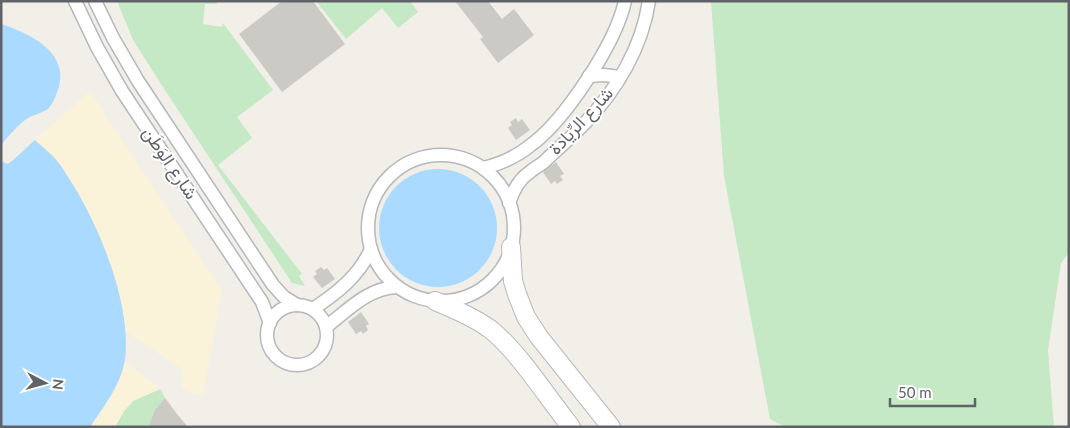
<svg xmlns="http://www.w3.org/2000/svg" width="1070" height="428" viewBox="0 0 1070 428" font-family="Lato,Vazirmatn,sans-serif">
<rect width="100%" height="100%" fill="#f1efe8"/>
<!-- green -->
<g fill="#c5e8c5">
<polygon points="117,1 217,1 217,4 205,4 203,24 222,27 223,23 273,90 237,117 252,138 218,165 302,274 299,276 305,286 292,283 161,84 133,40"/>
<polygon points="316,1 410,1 418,12 398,28 382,8 346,39"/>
<polygon points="711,1 1069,1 1069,252 1061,263 1048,350 1054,427 785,427 770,419 724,176"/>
<polygon points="160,389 165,398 155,410 148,427 115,427 124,411 133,401"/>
</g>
<!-- sand -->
<g fill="#fbf3d9">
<polygon points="90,91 222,291 203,396 181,389 183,370 125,331 122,308 110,266 96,228 81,198 35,140"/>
<polygon points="125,361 160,389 133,401 124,411 115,427 90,427 114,391"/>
</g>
<!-- water -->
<g fill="#aadaff">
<path d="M1 24C29 33 69 52 59 87 56 95 54 102 49 108 43 113 35 114 28 118 18 124 9 136 1 145Z"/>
<path d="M35 140C42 147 51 153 57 161 62 166 66 174 70 180 99 225 132 305 125 359 121 385 104 406 90 427H1V161L7 164 11 162Z"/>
<circle cx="438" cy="228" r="59"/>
</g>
<!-- building -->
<g fill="#cccac5">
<polygon points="282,1 313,1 345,44 282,92 239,34"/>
<polygon points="455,1 488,1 502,19 514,9 534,35 498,63 480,39 483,37"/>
<polygon points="516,118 518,122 522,119 530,130 516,140 508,128 512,125 510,122"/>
<polygon points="556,162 564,174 560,176 563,180 557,184 555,181 551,184 543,172"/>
<polygon points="321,267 324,270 327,268 335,279 322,288 313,277 317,274 315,271"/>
<polygon points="361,312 369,324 366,326 368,330 363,334 361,331 356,334 348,322"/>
<polygon points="165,398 177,414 188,427 148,427 155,410"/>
</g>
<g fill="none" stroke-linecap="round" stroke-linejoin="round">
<!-- street casing -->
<g stroke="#b5b8bc" stroke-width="15">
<g id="street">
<polyline points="75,1 97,47 122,91 262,302 270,323"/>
<polyline points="95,1 113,38 138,81 273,285 284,297 297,305"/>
<polyline points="589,76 604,75 620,77"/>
<circle cx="441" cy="228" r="73"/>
<path d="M483 168C501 164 516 157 531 145 565 120 616 43 625 1"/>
<path d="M509 203C513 191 519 179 530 172 534 168 541 165 545 161 558 148 572 137 584 124 616 91 642 48 649 1"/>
<circle cx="297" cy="335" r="30"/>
<path d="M313 309C337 293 359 276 371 249"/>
<path d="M326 327C348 310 368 288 397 287"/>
</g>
</g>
<!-- secondary casing -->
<g stroke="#b6babf" stroke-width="20">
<g id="secondary">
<polyline points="511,247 513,281 517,294 526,317 539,337 611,427"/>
<path d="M435 301C454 309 473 317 490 329 519 352 547 397 571 427"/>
</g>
</g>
<!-- street -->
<use href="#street" stroke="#fff" stroke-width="12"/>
<!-- secondary -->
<use href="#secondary" stroke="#fff" stroke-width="18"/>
</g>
<g text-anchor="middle" stroke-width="4" stroke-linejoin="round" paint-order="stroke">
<!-- street labels -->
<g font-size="18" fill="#5f6368" stroke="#fff">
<text transform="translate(581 121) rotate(-47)" y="6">شارع الرِّيادة</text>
<text transform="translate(170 163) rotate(56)" y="6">شارع الوَطَن</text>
</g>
</g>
<!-- border -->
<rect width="1070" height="428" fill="none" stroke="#5f6368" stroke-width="5"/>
<!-- north arrow -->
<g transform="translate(45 383) rotate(96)" stroke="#ffffff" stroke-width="4" paint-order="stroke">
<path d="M0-4L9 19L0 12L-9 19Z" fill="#5f6368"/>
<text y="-8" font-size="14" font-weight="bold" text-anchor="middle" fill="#5f6368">N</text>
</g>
<!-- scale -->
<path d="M890 398v8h85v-8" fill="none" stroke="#5f6368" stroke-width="2.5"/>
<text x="898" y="398" font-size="15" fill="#5f6368" stroke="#ffffff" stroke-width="4" paint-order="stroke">50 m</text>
</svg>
